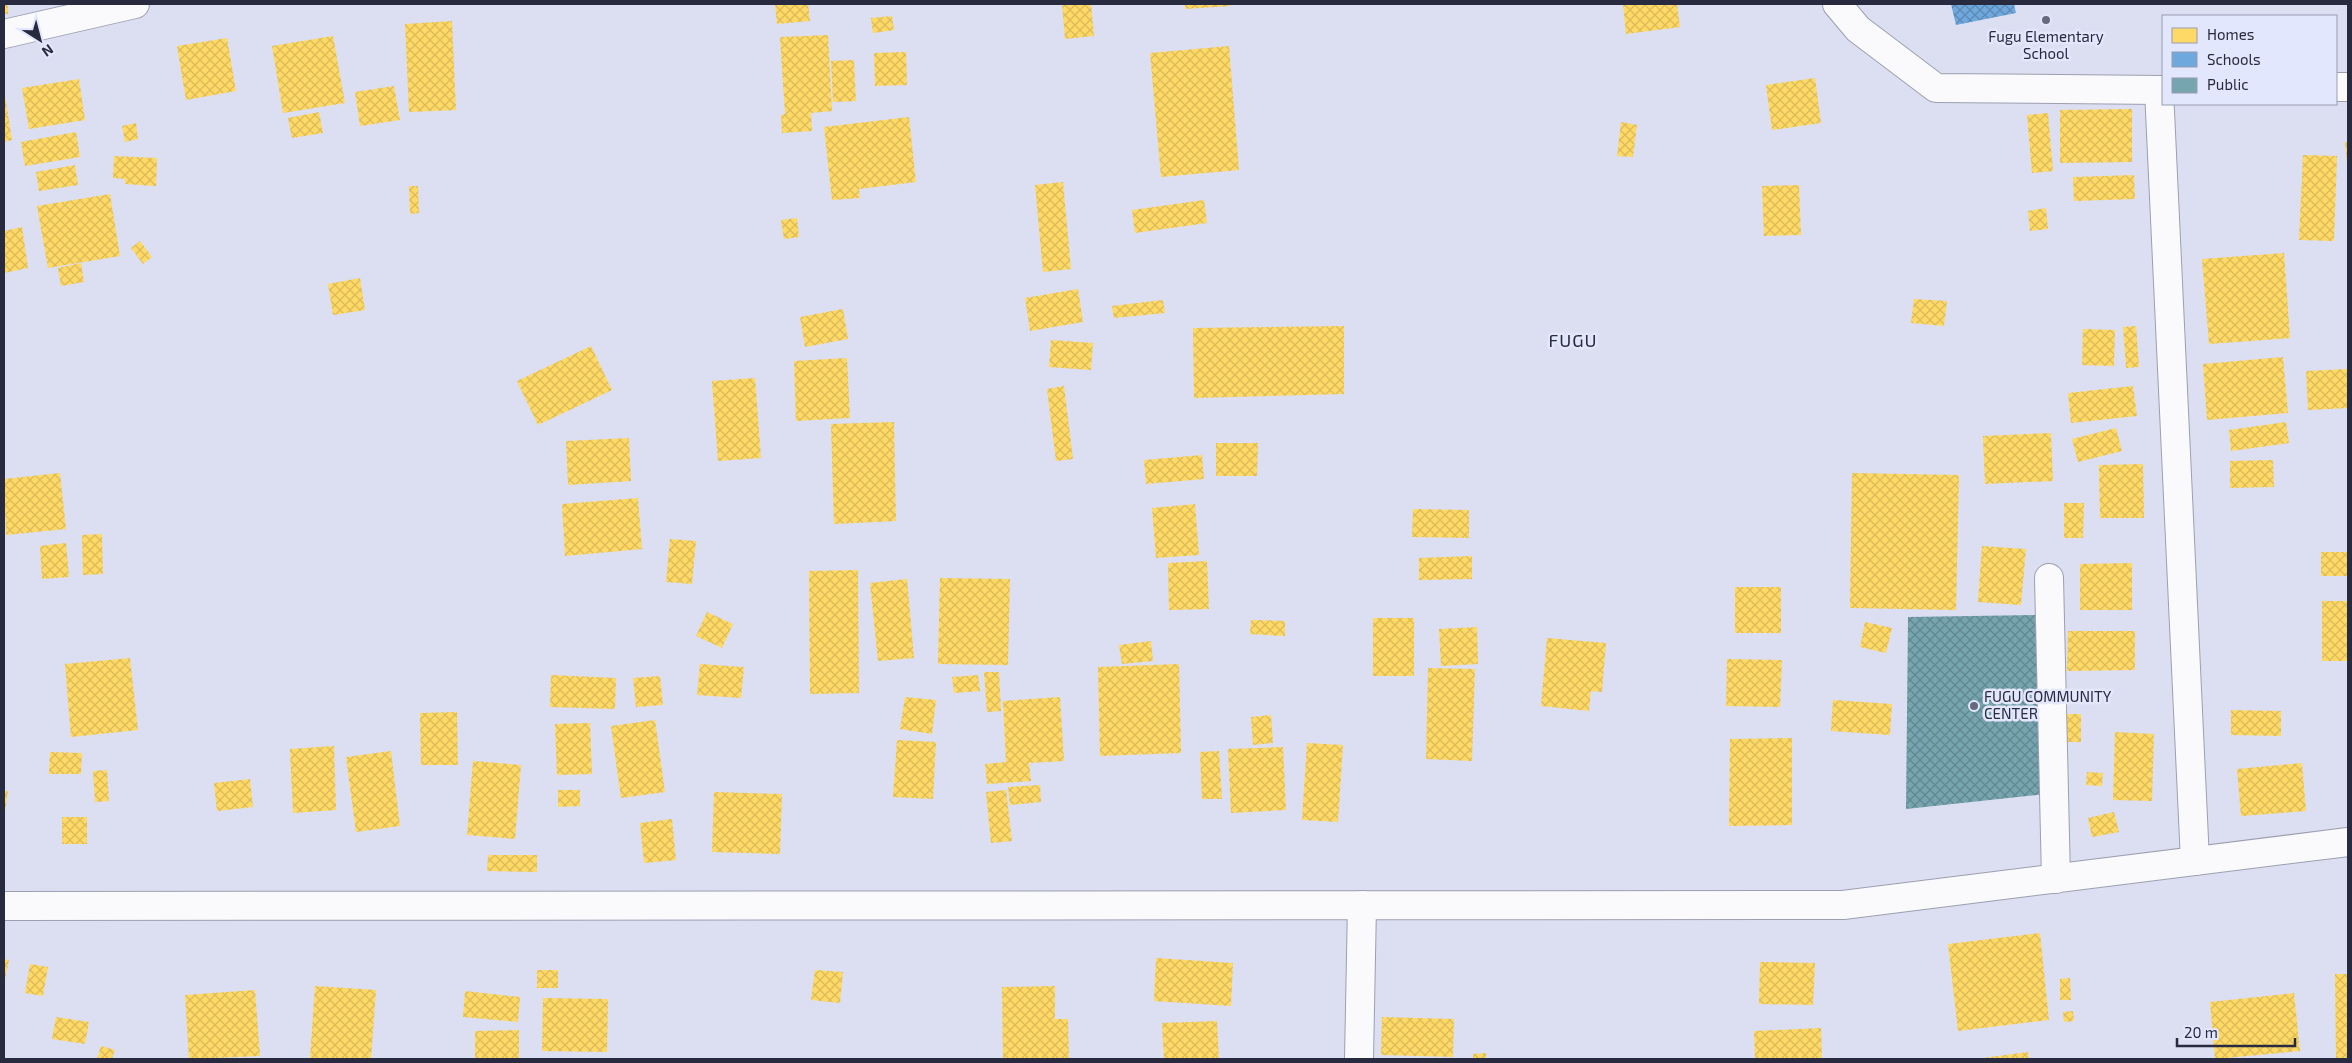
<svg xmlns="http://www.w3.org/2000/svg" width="2352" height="1063" viewBox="0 0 2352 1063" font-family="'Exo 2',sans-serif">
<defs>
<pattern id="homes-cross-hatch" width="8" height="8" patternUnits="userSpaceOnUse" patternTransform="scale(1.25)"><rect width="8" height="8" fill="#ffd966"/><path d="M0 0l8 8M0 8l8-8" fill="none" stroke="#dbba5a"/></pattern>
<pattern id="schools-cross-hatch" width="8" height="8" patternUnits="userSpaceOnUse" patternTransform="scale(1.25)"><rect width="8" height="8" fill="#6fa8dc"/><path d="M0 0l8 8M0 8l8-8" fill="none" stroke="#5b89b4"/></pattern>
<pattern id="public-cross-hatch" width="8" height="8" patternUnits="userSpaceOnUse" patternTransform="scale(1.25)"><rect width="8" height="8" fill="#76a5af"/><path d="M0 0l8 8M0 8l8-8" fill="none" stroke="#618790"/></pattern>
</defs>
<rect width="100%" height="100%" fill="#dbdff1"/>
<!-- homes -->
<g fill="url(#homes-cross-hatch)">
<rect x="4" y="4" width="4" height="10"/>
<polygon points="775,4 808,4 810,21 777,24"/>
<polygon points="1062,4 1091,4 1094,36 1065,39"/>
<polygon points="1185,4 1230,4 1230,6 1185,9"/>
<polygon points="1623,4 1677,4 1680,27 1626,34"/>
<polygon points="892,16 894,30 873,33 871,18"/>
<polygon points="452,21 456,110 409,112 405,24"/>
<polygon points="828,35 832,111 811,113 812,131 782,133 781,115 785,114 780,37"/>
<polygon points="333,36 345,103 283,113 272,46"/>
<polygon points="227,38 236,91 186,100 177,46"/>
<polygon points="1229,46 1239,170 1161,177 1150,53"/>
<polygon points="906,52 907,85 875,86 874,53"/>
<polygon points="854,60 856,101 833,102 831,61"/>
<polygon points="1815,78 1821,123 1772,130 1766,85"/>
<polygon points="79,79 85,120 29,129 22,88"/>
<polygon points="394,86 400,120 360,126 355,92"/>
<polygon points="5,96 12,140 4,142 4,97"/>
<polygon points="2132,109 2132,162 2060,163 2060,110"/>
<polygon points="319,112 323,133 292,138 288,118"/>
<polygon points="2048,113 2053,171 2032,173 2027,115"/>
<polygon points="909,117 916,182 859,189 860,198 832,200 824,127"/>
<polygon points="1621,122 1637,125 1633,157 1617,156"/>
<polygon points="136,123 138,139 125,142 122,126"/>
<polygon points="76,132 80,157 25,166 21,142"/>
<polygon points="2345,142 2348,142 2348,164 2347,164"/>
<polygon points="2303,155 2337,156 2334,241 2299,240"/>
<polygon points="114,156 157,158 156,186 125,184 125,179 113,178"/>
<polygon points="75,165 78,185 39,191 36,172"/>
<polygon points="2134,175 2135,199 2074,201 2073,177"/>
<polygon points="1063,182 1071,269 1043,272 1035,185"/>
<polygon points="1799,185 1801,235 1764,236 1762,186"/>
<polygon points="409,186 418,186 419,213 410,214"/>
<polygon points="110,194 120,256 48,268 37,206"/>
<polygon points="1204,200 1207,223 1135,233 1132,210"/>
<polygon points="2046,208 2048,229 2030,231 2028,211"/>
<polygon points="797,218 799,237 784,239 781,220"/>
<polygon points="22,227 28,268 4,273 4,231"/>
<polygon points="140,241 152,257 143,264 131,248"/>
<polygon points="2284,253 2290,338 2209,344 2202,259"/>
<polygon points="81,263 84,282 61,286 58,268"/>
<polygon points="360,278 365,310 333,315 328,284"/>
<polygon points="1078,289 1083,322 1030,331 1025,298"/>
<polygon points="1914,299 1947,301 1944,326 1911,323"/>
<polygon points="1163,300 1165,313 1114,318 1112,306"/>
<polygon points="843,309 848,339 805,347 800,317"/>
<polygon points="1344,326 1344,394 1194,398 1193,328"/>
<polygon points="2136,326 2139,367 2126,368 2123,327"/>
<polygon points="2083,329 2115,330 2114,366 2082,365"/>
<polygon points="1051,340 1093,343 1091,370 1049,367"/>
<polygon points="591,346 612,390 538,425 517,381"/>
<polygon points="2283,357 2288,413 2207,420 2203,364"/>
<polygon points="847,358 850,418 796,421 794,361"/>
<polygon points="2348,369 2348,408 2308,410 2306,371"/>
<polygon points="755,378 761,458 718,461 712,381"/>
<polygon points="1064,386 1073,459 1056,461 1047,389"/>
<polygon points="2133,386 2137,416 2071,423 2068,393"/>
<polygon points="894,422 896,521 834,524 831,424"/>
<polygon points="2286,422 2289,443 2231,451 2229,430"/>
<polygon points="2116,428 2122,451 2078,462 2072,439"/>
<polygon points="2051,433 2053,481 1985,484 1983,436"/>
<polygon points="629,438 631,481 568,485 566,441"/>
<polygon points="1216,443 1258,443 1257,476 1216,476"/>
<polygon points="1202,455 1204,479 1146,484 1144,460"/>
<polygon points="2273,460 2274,487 2230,488 2230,461"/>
<polygon points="2143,464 2144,518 2100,518 2099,465"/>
<polygon points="60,473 66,529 6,535 4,479"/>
<polygon points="1852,473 1959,475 1956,610 1850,608"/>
<polygon points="638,498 642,549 565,556 562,504"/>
<polygon points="2064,503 2084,503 2083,538 2064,538"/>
<polygon points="1195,504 1199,555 1156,558 1152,508"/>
<polygon points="1413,509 1469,510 1469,538 1412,537"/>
<polygon points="102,534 103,574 83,575 82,535"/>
<polygon points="670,539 696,541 692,584 666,582"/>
<polygon points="66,543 69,577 42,579 40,546"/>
<polygon points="1982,546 2026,549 2021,605 1978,602"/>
<rect x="2321" y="552" width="26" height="24"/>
<polygon points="1472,556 1472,579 1419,580 1419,558"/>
<polygon points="1207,561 1209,609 1169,610 1168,563"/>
<polygon points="2132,563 2132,610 2080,610 2080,564"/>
<polygon points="858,570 859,693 810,694 809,571"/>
<polygon points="940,578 1010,579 1008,665 938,664"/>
<polygon points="907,579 914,658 878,661 870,583"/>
<rect x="1735" y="587" width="46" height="46"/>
<rect x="2322" y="601" width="26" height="60"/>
<polygon points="707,612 733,624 722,648 696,636"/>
<rect x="1373" y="618" width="41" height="58"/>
<polygon points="1251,620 1285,621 1285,636 1250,634"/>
<polygon points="1865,622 1892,628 1886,653 1860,647"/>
<polygon points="1477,627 1478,664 1441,666 1439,629"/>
<polygon points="2068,631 2135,631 2135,670 2067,671"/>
<polygon points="1547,638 1606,643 1602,692 1591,691 1589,711 1541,706"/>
<polygon points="1151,641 1153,661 1122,664 1119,645"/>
<polygon points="130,658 138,730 71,737 65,664"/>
<polygon points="1727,659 1782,660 1780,707 1726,706"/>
<polygon points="700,664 744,667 741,698 697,695"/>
<polygon points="1179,664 1181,753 1100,756 1098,667"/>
<polygon points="1428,668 1475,669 1472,761 1426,759"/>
<polygon points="984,672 999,672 1001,711 987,712"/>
<polygon points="551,675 616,678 615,709 550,707"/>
<polygon points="978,675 980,691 954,693 952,677"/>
<polygon points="660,676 663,705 636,707 633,678"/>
<polygon points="905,697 936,700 932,734 900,729"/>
<polygon points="1060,697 1064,761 1029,763 1031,781 987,784 985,764 1006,762 1003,701"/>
<polygon points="1833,700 1892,704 1890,735 1831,731"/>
<polygon points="2231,710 2281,711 2281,736 2231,735"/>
<polygon points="457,712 458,765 421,765 420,713"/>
<rect x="2067" y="714" width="14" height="28"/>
<polygon points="1271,715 1273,743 1253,745 1251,717"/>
<polygon points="655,720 665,792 621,798 611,726"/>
<polygon points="590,723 592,774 557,775 555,724"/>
<polygon points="2115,732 2154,734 2152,801 2113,800"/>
<polygon points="1792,738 1792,825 1729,826 1730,739"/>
<polygon points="897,740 936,742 933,799 893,797"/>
<polygon points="1307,743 1343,745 1338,822 1302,820"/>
<polygon points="334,746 336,810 293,813 290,749"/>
<polygon points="1283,747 1286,810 1231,813 1228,749"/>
<polygon points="391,751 400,826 356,832 346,757"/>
<polygon points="1219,751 1222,799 1202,799 1200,752"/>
<polygon points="50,752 82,753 81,774 49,774"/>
<polygon points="473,761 521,765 515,839 467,835"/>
<polygon points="2302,763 2306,811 2241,816 2237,769"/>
<polygon points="107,770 109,801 95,802 93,771"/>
<polygon points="2087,772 2103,773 2102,786 2086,785"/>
<polygon points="250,779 253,807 217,811 214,783"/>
<polygon points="1040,785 1041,802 1010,805 1008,787"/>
<polygon points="558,790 580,790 580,806 558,807"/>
<polygon points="1006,790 1012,841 991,843 986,792"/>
<polygon points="4,791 8,791 5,812 4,812"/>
<polygon points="714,792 782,794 780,854 712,852"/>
<polygon points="2114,812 2119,832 2092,837 2088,818"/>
<rect x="62" y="817" width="25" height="27"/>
<polygon points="672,819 676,860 644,863 640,823"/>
<polygon points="488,855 537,855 537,872 487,871"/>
<polygon points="2040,933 2049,1020 1958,1031 1948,944"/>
<polygon points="1156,958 1233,963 1231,1006 1154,1001"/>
<polygon points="4,959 9,960 5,979 4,978"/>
<polygon points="1760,962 1815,963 1813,1005 1759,1004"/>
<polygon points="30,964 48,967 43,996 25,993"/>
<rect x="537" y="970" width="21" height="18"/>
<polygon points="815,970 843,972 840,1003 811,1000"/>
<polygon points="2335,974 2348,974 2348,1059 2336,1059"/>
<polygon points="2070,978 2071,1000 2060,1000 2060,979"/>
<polygon points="315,986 376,990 371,1059 310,1059"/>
<polygon points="1055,986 1055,1019 1068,1019 1069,1059 1003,1059 1002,987"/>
<polygon points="255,990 260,1056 189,1059 185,995"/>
<polygon points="465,991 520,997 518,1022 463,1017"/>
<polygon points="2294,993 2300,1051 2215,1059 2210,1002"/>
<polygon points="543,998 608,999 607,1052 542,1051"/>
<polygon points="2073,1011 2074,1021 2064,1022 2063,1012"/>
<polygon points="56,1017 89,1022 85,1044 52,1039"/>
<polygon points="1382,1017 1454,1019 1453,1057 1381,1055"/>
<polygon points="1217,1021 1219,1059 1164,1059 1162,1023"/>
<polygon points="1821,1028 1822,1059 1755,1059 1754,1031"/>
<polygon points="519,1030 519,1059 475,1059 475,1031"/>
<polygon points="101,1046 115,1050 112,1059 97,1059"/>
<polygon points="2028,1052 2029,1059 1983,1059 1983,1058"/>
<polygon points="1486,1053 1486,1059 1473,1059 1473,1054"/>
</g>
<!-- schools -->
<polygon fill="url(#schools-cross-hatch)" points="1951,4 2014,4 2016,13 1956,25"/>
<!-- public -->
<polygon fill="url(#public-cross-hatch)" points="2035,615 2046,794 1906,809 1908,617"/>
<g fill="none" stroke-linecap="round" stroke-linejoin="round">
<!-- minor casing -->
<g stroke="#9c9fb0" stroke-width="30">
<g id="minor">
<polyline points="1837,4 1858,29 1936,88 2163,90"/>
<polyline points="4,34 135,4"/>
<polyline points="2336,87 2348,87"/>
<polyline points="2159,90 2195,861"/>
<polyline points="2049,578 2056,879"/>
<polyline points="1359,1059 1362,905"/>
</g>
</g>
<!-- major casing -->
<g stroke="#9c9fb0" stroke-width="30">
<polyline id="major" points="4,906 1843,905 2348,842"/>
</g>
<!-- minor -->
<use href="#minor" stroke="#fafafd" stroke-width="28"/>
<!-- major -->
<use href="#major" stroke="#fafafd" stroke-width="28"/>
</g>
<!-- markers -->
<g fill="#676a7d" stroke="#e3e7fd" stroke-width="2">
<circle cx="2046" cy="20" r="5"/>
<circle cx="1974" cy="706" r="5"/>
</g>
<g text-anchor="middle" stroke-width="5" stroke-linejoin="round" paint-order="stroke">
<!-- poi labels -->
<g font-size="15" fill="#282b3f" stroke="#e3e7fd">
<text x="2046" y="42">Fugu Elementary<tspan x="2046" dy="17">School</tspan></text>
<text x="1984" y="702" text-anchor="start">FUGU COMMUNITY<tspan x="1984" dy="17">CENTER</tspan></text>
</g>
<!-- quarter labels -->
<g font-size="18" letter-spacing="1" fill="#282b3f" stroke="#e3e7fd">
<text x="1573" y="347">FUGU</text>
</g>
</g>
<!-- border -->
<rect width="2352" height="1063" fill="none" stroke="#282b3f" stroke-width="10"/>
<!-- legend -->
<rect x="2162" y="15" width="175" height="90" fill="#e3e7fd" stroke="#989cb1"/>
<rect x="2172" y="28" width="25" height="15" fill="#ffd966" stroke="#989cb1"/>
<text x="2207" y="40" font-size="15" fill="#282b3f">Homes</text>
<rect x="2172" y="52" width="25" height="15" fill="#6fa8dc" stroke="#989cb1"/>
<text x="2207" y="65" font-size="15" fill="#282b3f">Schools</text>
<rect x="2172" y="78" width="25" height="15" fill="#76a5af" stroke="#989cb1"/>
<text x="2207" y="90" font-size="15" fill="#282b3f">Public</text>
<!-- north arrow -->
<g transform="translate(40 40) rotate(144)" stroke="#e3e7fd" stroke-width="4" paint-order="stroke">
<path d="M0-4L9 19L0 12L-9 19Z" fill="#282b3f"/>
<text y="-8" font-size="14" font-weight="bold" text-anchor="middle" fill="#282b3f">N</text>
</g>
<!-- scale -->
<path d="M2177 1038v8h118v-8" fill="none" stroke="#282b3f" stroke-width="2.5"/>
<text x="2184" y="1038" font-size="15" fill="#282b3f" stroke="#e3e7fd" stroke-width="4" paint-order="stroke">20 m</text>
</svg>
